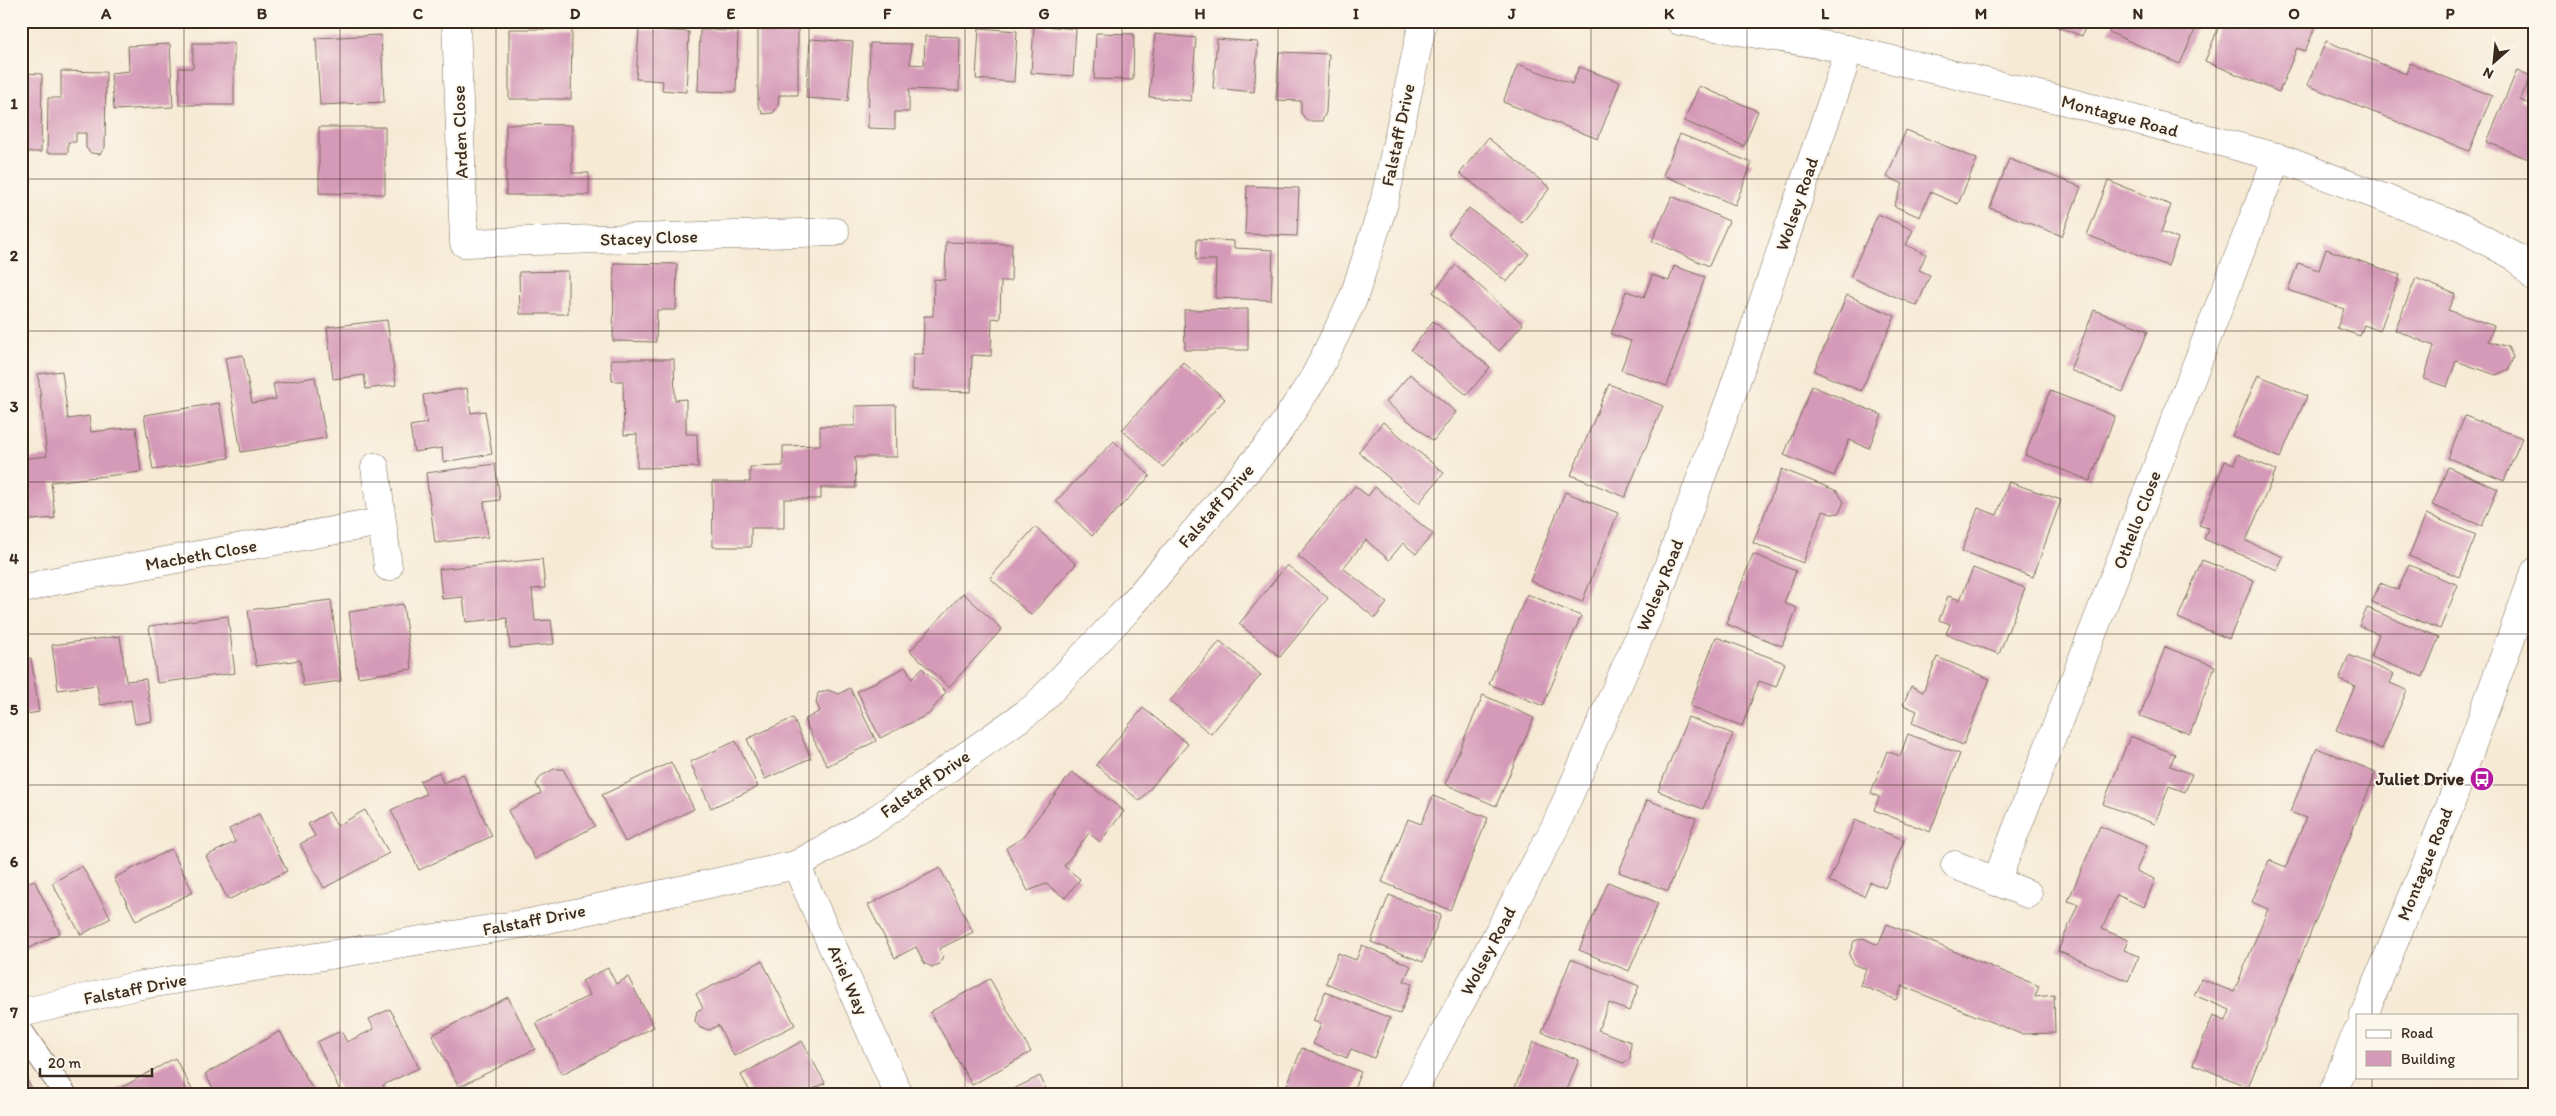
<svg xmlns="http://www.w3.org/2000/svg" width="2556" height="1116" viewBox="0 0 2556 1116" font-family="Itim,sans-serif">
<rect width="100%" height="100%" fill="#fbf7ec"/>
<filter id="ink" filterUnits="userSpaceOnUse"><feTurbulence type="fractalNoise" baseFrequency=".02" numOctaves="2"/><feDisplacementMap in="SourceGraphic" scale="10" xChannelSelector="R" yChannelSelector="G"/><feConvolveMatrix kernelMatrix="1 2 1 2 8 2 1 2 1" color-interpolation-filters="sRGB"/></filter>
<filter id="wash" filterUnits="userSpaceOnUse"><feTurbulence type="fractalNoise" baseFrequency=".0096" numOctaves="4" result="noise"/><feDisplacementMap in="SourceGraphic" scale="20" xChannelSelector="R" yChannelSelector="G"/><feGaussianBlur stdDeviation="1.12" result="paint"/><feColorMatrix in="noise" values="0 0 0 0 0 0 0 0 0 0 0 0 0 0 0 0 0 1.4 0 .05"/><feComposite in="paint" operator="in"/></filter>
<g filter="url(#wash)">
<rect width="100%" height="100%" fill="#f6ead5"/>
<g id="blocks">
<!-- building -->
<g fill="#d59ab7">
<polygon points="2043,21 2087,21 2082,36"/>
<polygon points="2114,21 2199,21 2180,64 2109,32"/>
<polygon points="2221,21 2280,21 2290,25 2292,21 2318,21 2305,51 2297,48 2279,92 2205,61"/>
<polygon points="1034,25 1076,29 1073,76 1031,73"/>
<polygon points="979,28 1017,31 1014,82 976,79"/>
<polygon points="509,29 572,29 571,99 509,99"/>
<polygon points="639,29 689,32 686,92 662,90 663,81 636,79"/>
<polygon points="758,29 798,29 798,95 779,95 778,106 773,113 763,114 758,105"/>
<polygon points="700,30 738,31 736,92 698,91"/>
<polygon points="1096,33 1134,34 1133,80 1094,79"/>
<polygon points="1155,34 1196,38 1191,101 1149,97"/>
<polygon points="381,35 384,102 320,105 316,38"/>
<polygon points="925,36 960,37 959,91 909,89 909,112 895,112 895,129 868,128 870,43 911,44 910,64 924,65"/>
<polygon points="810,39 853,42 848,101 806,98"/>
<polygon points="1217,39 1258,42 1254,92 1213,88"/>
<polygon points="2326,41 2406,74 2410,63 2492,96 2469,151 2307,85"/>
<polygon points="193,43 234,43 234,105 179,105 179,68 193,68"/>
<polygon points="170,44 173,107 114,110 111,73 129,71 128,46"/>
<polygon points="1279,52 1329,54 1326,112 1322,121 1307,121 1301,113 1301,101 1276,100"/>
<polygon points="1518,64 1572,84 1579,67 1620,82 1598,139 1503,102"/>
<polygon points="2517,70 2531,76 2520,100 2535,106 2535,156 2533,161 2487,142"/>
<polygon points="61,71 106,72 105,148 100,154 91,153 86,148 86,133 76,133 76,142 68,142 68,153 47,153 48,98 61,98"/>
<polygon points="21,73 42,74 41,152 21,152"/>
<polygon points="1699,86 1758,111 1744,146 1684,121"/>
<polygon points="506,124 572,125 572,173 589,173 589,195 506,195"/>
<polygon points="319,127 385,127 385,194 319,193"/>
<polygon points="1906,130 1977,159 1958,204 1930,192 1920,217 1894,206 1903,184 1887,177"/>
<polygon points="1680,134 1752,163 1735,205 1663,175"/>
<polygon points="1488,138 1550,188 1522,223 1460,173"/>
<polygon points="2009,159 2081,187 2062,236 1990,208"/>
<polygon points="2108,181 2171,205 2161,232 2178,239 2168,266 2087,235"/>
<polygon points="1247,186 1299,188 1297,236 1245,234"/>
<polygon points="1672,196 1729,221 1709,266 1652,241"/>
<polygon points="1469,208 1529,254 1507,282 1448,235"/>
<polygon points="1878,214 1913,230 1906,245 1926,254 1919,270 1930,275 1917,306 1850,277"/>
<polygon points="1197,239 1234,241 1234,248 1273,250 1271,300 1215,298 1216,260 1196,260"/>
<polygon points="946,242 1012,244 1011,281 1001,281 1000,319 992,318 991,356 972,355 971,392 912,390 913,354 923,354 924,316 933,316 934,279 945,280"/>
<polygon points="2326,249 2400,275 2380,331 2364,325 2360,336 2337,328 2344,309 2288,290 2298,263 2319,270"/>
<polygon points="614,263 677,264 676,310 657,310 656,342 613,341"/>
<polygon points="1456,265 1523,324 1499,351 1433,292"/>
<polygon points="1674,266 1705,277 1667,386 1621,370 1631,341 1611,334 1626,291 1644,297 1652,275 1669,281"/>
<polygon points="568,271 568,314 520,314 519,272"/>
<polygon points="2416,278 2455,294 2448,310 2494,326 2488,341 2508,347 2513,357 2509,369 2496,375 2456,361 2447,387 2424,379 2434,346 2395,330"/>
<polygon points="1847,295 1895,316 1861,391 1814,371"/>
<polygon points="1248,309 1248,350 1185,350 1184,310"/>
<polygon points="2094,310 2148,331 2123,392 2070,370"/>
<polygon points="387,320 396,385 366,389 364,375 333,379 327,327"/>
<polygon points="1433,321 1490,367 1467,395 1411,350"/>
<polygon points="243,355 252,403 276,399 273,384 315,377 326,438 241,452 225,358"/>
<polygon points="611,359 674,359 675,400 686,399 686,434 697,434 698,467 637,468 637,434 624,435 623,381 612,381"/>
<polygon points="1183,362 1225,399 1163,467 1122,430"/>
<polygon points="62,371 68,419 89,416 91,432 136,427 141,472 51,482 55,518 21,521 21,459 47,456 38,374"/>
<polygon points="1410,374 1456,412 1433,441 1386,402"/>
<polygon points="2258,375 2307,396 2280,458 2232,436"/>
<polygon points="1609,384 1663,406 1625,497 1571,475"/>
<polygon points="1812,386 1882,415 1869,448 1849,440 1834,476 1784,455"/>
<polygon points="467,388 471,413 485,411 492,454 443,462 442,448 414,452 410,426 427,423 423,395"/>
<polygon points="2050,391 2115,416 2090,481 2025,455"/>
<polygon points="219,403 229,458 153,470 144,415"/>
<polygon points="896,405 897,457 855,457 856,488 821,488 821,499 784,499 784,528 751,528 751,547 713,547 712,482 750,482 750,467 783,466 783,446 820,445 820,426 855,426 855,406"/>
<polygon points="2465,416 2522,438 2504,481 2448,458"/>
<polygon points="1383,422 1444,473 1419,503 1358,452"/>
<polygon points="1114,441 1150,476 1092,536 1056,501"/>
<polygon points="2238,454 2276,470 2246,541 2283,557 2277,570 2204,539 2208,528 2199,525 2225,461 2234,464"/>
<polygon points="495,464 500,500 484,502 488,537 435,543 426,473"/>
<polygon points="2448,467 2498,489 2482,526 2432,505"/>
<polygon points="1782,469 1837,491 1844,502 1839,513 1832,514 1823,511 1803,563 1753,543"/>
<polygon points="2009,482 2061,500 2033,577 1962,551 1978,508 1997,515"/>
<polygon points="1355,486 1368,496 1375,487 1433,534 1416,554 1403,543 1389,560 1366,540 1343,568 1387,603 1375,618 1298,556"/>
<polygon points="1565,492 1618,513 1582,602 1530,581"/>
<polygon points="2426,514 2476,535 2459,577 2409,556"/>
<polygon points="1035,527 1076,564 1031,615 990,578"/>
<polygon points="1753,554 1796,571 1784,603 1797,608 1782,646 1726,624"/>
<polygon points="542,559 545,588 532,589 535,621 551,620 554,644 510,648 507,618 466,622 463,597 442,599 439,569"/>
<polygon points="2202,560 2254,580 2229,639 2178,618"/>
<polygon points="1287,565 1328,598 1280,657 1239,624"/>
<polygon points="2409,565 2458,585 2440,629 2372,602 2380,583 2398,590"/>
<polygon points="1973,568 2025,588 1999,654 1946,634 1950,624 1939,620 1948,596 1960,600"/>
<polygon points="963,593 1002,629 949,687 910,651"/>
<polygon points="1527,594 1581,616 1543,706 1489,684"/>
<polygon points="331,600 341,681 303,686 300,660 256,666 248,610"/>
<polygon points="403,604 412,669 358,677 349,612"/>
<polygon points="2367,608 2439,637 2423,677 2371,657 2379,634 2359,626"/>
<polygon points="228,616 235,673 157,683 149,626"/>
<polygon points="120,636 126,681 146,679 152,721 135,724 131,700 100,705 97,685 58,690 52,645"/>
<polygon points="1716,637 1785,663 1776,687 1759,681 1742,726 1690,706"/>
<polygon points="1220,641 1261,675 1211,734 1170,701"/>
<polygon points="2165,647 2215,666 2190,734 2140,716"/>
<polygon points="2349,655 2394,674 2390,683 2407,690 2382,749 2336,730 2355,686 2339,680"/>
<polygon points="1937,657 1990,679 1963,745 1912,723 1917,711 1903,705 1911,686 1923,692"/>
<polygon points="31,658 39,712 21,715 21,660"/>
<polygon points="906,667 912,679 922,668 946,692 929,714 880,738 857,691"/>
<polygon points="850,688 876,741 827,766 804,720 820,711 816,703 818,693 828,690 839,694"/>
<polygon points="1483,695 1534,718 1496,806 1445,784"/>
<polygon points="1143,708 1188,744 1140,801 1096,765"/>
<polygon points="1688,717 1733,734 1703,809 1658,791"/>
<polygon points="793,718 811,758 765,779 747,739"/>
<polygon points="1908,734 1960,754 1930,832 1874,810 1879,797 1871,793 1887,751 1900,756"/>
<polygon points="2130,736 2175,754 2170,766 2192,774 2185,792 2169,786 2155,824 2103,804"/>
<polygon points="736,741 758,787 711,808 690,762"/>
<polygon points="2317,748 2376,772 2248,1087 2193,1064 2213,1016 2226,1021 2230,1010 2194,995 2201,979 2234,992 2268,909 2252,902 2269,860 2286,867 2306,818 2290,812"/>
<polygon points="671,762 694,809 625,842 602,795"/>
<polygon points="554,769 563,769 595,826 535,859 508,811 541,793 536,784 541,776"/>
<polygon points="439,772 443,783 463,774 492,836 419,870 391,810 426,794 420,781"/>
<polygon points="1072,772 1124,811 1100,842 1089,833 1064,866 1080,879 1065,898 1046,884 1028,891 1006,848 1022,838"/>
<polygon points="1433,796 1488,818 1450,910 1382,882 1408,819 1421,824"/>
<polygon points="1647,800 1696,818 1668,891 1619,872"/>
<polygon points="365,810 389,853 324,888 300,844 315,836 308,824 329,812 337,826"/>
<polygon points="259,814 287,871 228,900 206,856 235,842 229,829"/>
<polygon points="1855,820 1904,840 1885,888 1870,882 1864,896 1829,881"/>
<polygon points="2100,826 2147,846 2136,871 2155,879 2144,907 2117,895 2102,929 2128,940 2124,950 2139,956 2128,981 2058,951 2078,904 2068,901"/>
<polygon points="171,849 193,892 136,921 114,878"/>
<polygon points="82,866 111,918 81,935 52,883"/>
<polygon points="940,868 973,932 939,949 943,956 940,964 932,967 924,963 916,947 895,958 868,905"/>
<polygon points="34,880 60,933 21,952 21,886"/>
<polygon points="1608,882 1658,903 1629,971 1579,950"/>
<polygon points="1389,895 1441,915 1423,962 1371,942"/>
<polygon points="1887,924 2039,986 2035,997 2054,995 2055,1033 2021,1034 1902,986 1896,1000 1860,985 1866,969 1854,964 1849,955 1854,941 1863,938 1878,945"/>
<polygon points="1362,945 1411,966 1404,981 1412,984 1400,1014 1326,983 1338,953 1356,960"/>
<polygon points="1571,959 1639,986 1629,1011 1609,1003 1598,1030 1631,1042 1630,1059 1623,1063 1542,1032"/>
<polygon points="762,961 795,1025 734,1056 718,1025 710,1030 700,1028 695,1021 697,1011 703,1008 696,994"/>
<polygon points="608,968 616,984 628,977 654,1027 562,1074 536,1023 590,995 582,981"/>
<polygon points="990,979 1031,1052 972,1085 930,1012"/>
<polygon points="1325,992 1390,1018 1374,1058 1351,1049 1347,1058 1313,1044 1321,1024 1313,1021"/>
<polygon points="508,997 535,1049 459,1087 432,1035"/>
<polygon points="390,1009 419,1068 383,1085 388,1095 342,1095 317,1042 341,1031 347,1042 374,1029 369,1019"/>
<polygon points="280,1031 313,1090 312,1095 217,1095 205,1074"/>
<polygon points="802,1041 825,1083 803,1095 752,1095 741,1075"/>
<polygon points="1533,1042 1579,1060 1565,1095 1512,1095"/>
<polygon points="1302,1048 1361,1072 1351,1095 1283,1095"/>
<polygon points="175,1058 195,1095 108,1095"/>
<polygon points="1040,1076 1049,1095 1001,1095"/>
<polygon points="26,1078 36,1095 21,1095 21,1080"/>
</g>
</g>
</g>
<g filter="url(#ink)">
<use href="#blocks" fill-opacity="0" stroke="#7c6d5e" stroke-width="1"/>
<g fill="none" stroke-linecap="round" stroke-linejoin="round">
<!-- service casing -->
<g stroke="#7c6d5e" stroke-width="24">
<polyline id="service" points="21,1030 66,1095"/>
</g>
<!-- minor casing -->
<g stroke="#7c6d5e" stroke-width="29">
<g id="minor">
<polyline points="456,21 464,243 835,232"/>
<polyline points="1680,21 1847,49 2069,102 2277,157 2462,228 2516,257 2535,278"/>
<polyline points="375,467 388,567"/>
<polyline points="21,590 50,582 381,522"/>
<polyline points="796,865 899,1095"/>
<polyline points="1955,865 2028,894"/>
<polyline points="1996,882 2277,157"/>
<polyline points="21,1013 136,986 534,922 796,865 871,823 1035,707 1129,608 1273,440 1314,378 1353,299 1384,203 1423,21"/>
<polyline points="2364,1015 2449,808 2535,572"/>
<polyline points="1411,1095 1555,827 1658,594 1730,399 1843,69 1847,49"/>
<polyline points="2332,1095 2357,1032"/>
</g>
</g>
<!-- service -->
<use href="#service" stroke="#fff" stroke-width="22"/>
<!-- minor -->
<use href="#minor" stroke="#fff" stroke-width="28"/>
</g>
</g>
<!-- grid -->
<path fill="none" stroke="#3b2a1e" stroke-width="1" stroke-opacity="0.55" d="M184 21V1095M340 21V1095M496 21V1095M653 21V1095M809 21V1095M965 21V1095M1122 21V1095M1278 21V1095M1434 21V1095M1591 21V1095M1747 21V1095M1903 21V1095M2060 21V1095M2216 21V1095M2372 21V1015M21 179H2535M21 331H2535M21 482H2535M21 634H2535M21 785H2535M21 937H2535M2372 1077V1095"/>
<!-- icons -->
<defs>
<g id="bus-disc" transform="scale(1.25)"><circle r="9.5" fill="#b5179e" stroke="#fbf7ec"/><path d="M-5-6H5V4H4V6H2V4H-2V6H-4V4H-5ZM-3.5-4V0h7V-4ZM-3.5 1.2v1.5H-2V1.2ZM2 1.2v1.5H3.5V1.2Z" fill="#fff"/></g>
</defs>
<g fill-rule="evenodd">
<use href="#bus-disc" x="2482" y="779"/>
</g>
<g text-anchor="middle" stroke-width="4" stroke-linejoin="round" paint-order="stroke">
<!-- street labels -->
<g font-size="18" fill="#3b2a1e" stroke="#fbf7ec">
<text transform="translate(2120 116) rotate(15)" y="6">Montague Road</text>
<text transform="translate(460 132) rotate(-92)" y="6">Arden Close</text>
<text transform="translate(1398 135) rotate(-78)" y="6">Falstaff Drive</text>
<text transform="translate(1797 204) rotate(-71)" y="6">Wolsey Road</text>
<text transform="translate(649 238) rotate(-2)" y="6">Stacey Close</text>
<text transform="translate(1216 506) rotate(-49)" y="6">Falstaff Drive</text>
<text transform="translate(2137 520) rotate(-69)" y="6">Othello Close</text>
<text transform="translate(201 555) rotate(-10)" y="6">Macbeth Close</text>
<text transform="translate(1660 585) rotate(-68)" y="6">Wolsey Road</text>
<text transform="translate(925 784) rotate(-35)" y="6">Falstaff Drive</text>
<text transform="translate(2425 864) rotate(-68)" y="6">Montague Road</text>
<text transform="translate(534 920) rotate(-11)" y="6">Falstaff Drive</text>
<text transform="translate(1488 951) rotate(-62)" y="6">Wolsey Road</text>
<text transform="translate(848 980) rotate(66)" y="6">Ariel Way</text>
<text transform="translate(135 989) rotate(-11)" y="6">Falstaff Drive</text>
</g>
<!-- poi labels -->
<g font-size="18" font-weight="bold" fill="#3b2a1e" stroke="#fbf7ec" text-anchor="end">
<text x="2464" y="785">Juliet Drive</text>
</g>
</g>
<!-- margin -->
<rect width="2556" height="1116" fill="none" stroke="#fbf7ec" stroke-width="55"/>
<!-- legend -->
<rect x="2356" y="1014" width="162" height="65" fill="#fbf7ec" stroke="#aea59a"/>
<rect x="2366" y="1030" width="25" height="8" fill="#ffffff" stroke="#aea59a"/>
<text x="2401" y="1038" font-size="15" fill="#3b2a1e">Road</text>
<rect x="2366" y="1051" width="25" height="15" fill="#d59ab7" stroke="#aea59a"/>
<text x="2401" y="1064" font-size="15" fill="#3b2a1e">Building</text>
<!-- north arrow -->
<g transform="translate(2494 62) rotate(207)" stroke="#fbf7ec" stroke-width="4" paint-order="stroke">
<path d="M0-4L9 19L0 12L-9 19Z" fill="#3b2a1e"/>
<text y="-8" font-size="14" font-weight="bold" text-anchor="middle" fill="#3b2a1e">N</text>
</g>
<!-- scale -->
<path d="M40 1068v8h112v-8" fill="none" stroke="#3b2a1e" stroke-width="2.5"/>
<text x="48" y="1068" font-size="15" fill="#3b2a1e" stroke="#fbf7ec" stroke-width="4" paint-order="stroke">20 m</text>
<rect x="28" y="28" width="2500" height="1060" fill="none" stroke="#3b2a1e" stroke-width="2"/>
<g font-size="16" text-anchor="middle" font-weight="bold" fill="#3b2a1e">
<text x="106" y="19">A</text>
<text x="262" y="19">B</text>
<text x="418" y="19">C</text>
<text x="575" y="19">D</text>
<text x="731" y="19">E</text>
<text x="887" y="19">F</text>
<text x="1044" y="19">G</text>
<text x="1200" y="19">H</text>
<text x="1356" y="19">I</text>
<text x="1512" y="19">J</text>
<text x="1669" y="19">K</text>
<text x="1825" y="19">L</text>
<text x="1981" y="19">M</text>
<text x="2138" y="19">N</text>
<text x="2294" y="19">O</text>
<text x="2450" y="19">P</text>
<text x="14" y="109">1</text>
<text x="14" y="261">2</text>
<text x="14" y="412">3</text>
<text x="14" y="564">4</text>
<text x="14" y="715">5</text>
<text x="14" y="867">6</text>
<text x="14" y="1018">7</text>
</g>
</svg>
